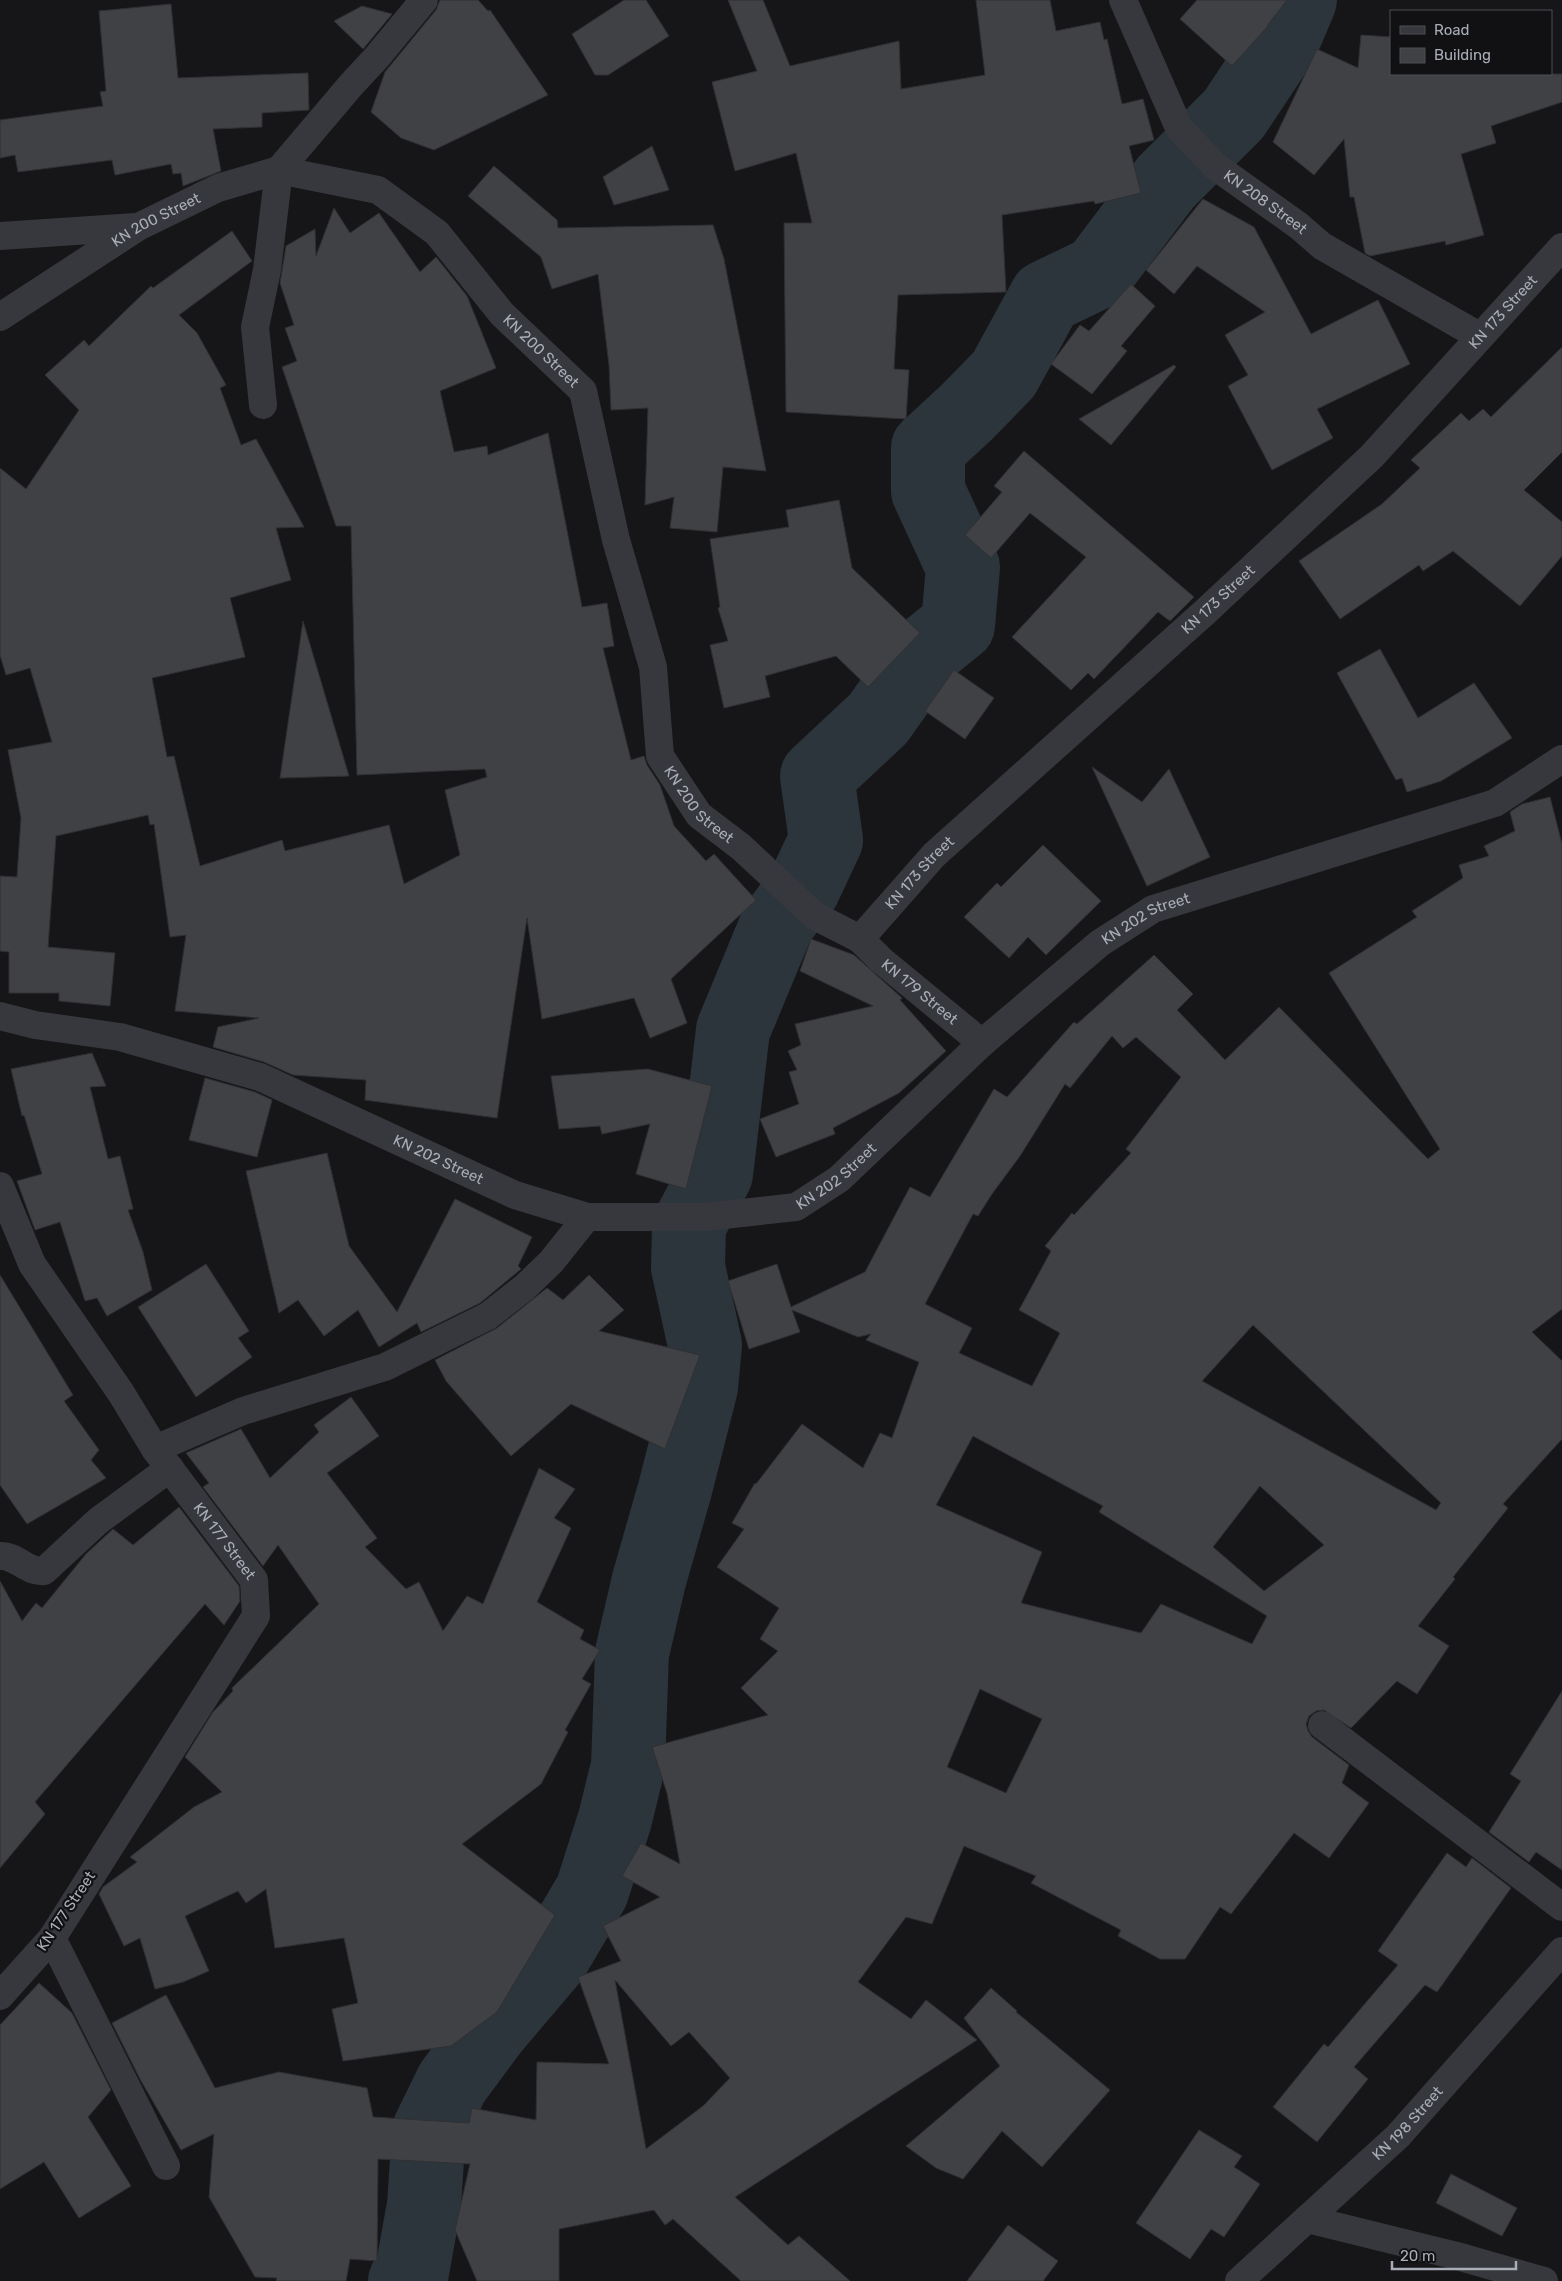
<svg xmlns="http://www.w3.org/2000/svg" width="1562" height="2281" viewBox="0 0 1562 2281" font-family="Rubik,sans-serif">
<rect width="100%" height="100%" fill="#161618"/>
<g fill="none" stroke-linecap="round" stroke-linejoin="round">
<!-- stream -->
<polyline stroke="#2c353c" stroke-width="12" points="622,1790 639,1819"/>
<!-- river -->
<polyline stroke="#2c353c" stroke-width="74" points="405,2281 412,2272 424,2205 429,2130 452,2083 492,2029 553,1957 592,1891 615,1819 628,1766 632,1653 649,1580 675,1489 701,1387 705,1345 688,1267 689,1225 716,1174 733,1030 777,924 803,889 826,840 817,776 878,719 927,650 958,625 963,567 928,491 928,448 967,412 1004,374 1046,297 1098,272 1166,182 1234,114 1283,40 1300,0"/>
</g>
<!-- building -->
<g fill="#404145" stroke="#303034" fill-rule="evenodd">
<polygon points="440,0 478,0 488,11 490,10 548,95 434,150 401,138 371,112 385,72 436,10"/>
<polygon points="624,0 646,0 669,36 608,75 595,75 572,34"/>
<polygon points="728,0 763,0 790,66 899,41 901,89 985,75 976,0 1050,0 1056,31 1100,22 1104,40 1107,39 1122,104 1143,99 1154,140 1129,146 1141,193 1095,204 1094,201 1002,215 1006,292 898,295 894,369 909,370 906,419 786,412 784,223 812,223 796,153 735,171 712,82 757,71"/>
<polygon points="1197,0 1287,0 1267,26 1268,26 1232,66 1180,19"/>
<polygon points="171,4 178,78 308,73 309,110 262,113 262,127 213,129 221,171 183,186 181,173 173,174 171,164 115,175 112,160 18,172 15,155 0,158 0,120 103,106 100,92 106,91 99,11"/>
<polygon points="362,6 392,14 363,49 334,21"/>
<polygon points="1361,35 1391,37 1391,74 1562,74 1562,102 1491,126 1496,143 1461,154 1484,235 1446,245 1445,241 1370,256 1365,253 1354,197 1350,197 1344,139 1314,175 1273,142 1317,49 1358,68"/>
<polygon points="652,146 669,190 614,205 603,177"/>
<polygon points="494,166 557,220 558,228 713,225 724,259 766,471 723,467 717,532 670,528 674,497 645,505 648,408 611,410 609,365 598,274 552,289 541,257 468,196"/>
<polygon points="1203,199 1254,227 1311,334 1378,300 1410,364 1317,409 1333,438 1272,470 1228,386 1248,375 1225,335 1265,312 1197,266 1174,294 1146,270"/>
<polygon points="334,208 350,233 379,213 420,272 436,257 467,296 496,368 440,391 454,452 487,446 488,455 548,433 582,607 607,603 614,646 603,648 631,760 644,756 647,765 660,785 674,826 706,861 714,854 756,900 671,979 687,1023 650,1038 634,998 542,1019 527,918 497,1118 365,1100 366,1080 293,1075 264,1062 213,1047 218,1027 259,1018 175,1011 186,935 170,937 154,824 150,825 148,815 56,836 48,947 115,953 110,1006 59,1001 59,993 9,993 9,952 0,951 0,876 17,877 21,818 8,750 52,742 30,668 6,675 0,655 0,468 26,489 79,410 45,375 84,340 89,346 151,286 153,288 232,231 252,261 179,315 197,333 226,385 220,388 241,445 256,439 304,527 276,528 291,580 230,598 245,657 152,678 167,757 174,756 200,866 282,840 285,851 389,825 404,884 460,855 445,790 487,777 485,769 357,775 351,526 336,526 282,367 297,361 285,328 294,325 280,283 286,246 315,229 316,256"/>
<polygon points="1131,284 1155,306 1121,346 1127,351 1092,394 1051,364 1080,325 1089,331"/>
<polygon points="1562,347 1562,452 1524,490 1562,522 1562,556 1520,606 1453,551 1423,571 1419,565 1340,619 1299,561 1382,504 1420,468 1411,460 1461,413 1469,421 1483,409 1491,417"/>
<polygon points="1174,365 1176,367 1111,445 1079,419"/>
<polygon points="1024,451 1194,597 1170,621 1158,612 1094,679 1088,673 1071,690 1012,637 1086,557 1030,513 991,558 965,535 1002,492 994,486"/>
<polygon points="839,500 852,568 920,633 868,687 836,656 765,676 770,697 724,708 710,645 728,641 718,608 720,607 710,539 789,527 786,510"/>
<polygon points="303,621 349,776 280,778"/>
<polygon points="1380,649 1418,718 1474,683 1512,738 1441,781 1407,792 1402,778 1396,780 1337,673"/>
<polygon points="954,670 994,698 965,739 925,711"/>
<polygon points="1092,767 1142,802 1169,769 1210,857 1147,886"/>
<path d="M1550 797 1562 844V1309L1532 1332 1562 1361V1439L1503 1504 1508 1508 1453 1577 1455 1579 1418 1626 1449 1646 1417 1694 1397 1681 1351 1728 1324 1710 1316 1711 1309 1716 1306 1724 1308 1731 1312 1737 1349 1765 1342 1783 1369 1803 1329 1858 1294 1833 1231 1914 1220 1907 1185 1959H1160L1118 1936 1121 1930 1031 1883 1036 1876 964 1846 932 1924 906 1917 858 1982 911 2019 926 2000 977 2040 735 2197 788 2245 799 2236 850 2281H741L673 2219 665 2225 654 2210 559 2229V2281H477L455 2230 470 2164 378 2159 377 2261 350 2259 346 2281H276L277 2278 255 2277 209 2197 214 2134 181 2150 140 2079 112 2023 166 1995 215 2088 279 2072 367 2088 373 2117 469 2123 472 2108 536 2120 537 2062 609 2064 578 1977 621 1961 603 1926 660 1897 622 1876 641 1843 680 1864 667 1793 652 1747 768 1715 741 1688 778 1651 760 1639 779 1608 717 1567 744 1529 732 1523 755 1483 756 1484 802 1424 863 1468 880 1433 892 1438 919 1362 866 1340 871 1334 858 1337 792 1310 800 1332 749 1349 728 1281 777 1264 791 1307 865 1272 910 1187 930 1197 994 1089 1007 1097 1074 1022 1077 1024 1154 955 1193 994 1177 1010 1225 1060 1279 1007 1428 1159 1440 1149 1329 973 1417 917 1412 911 1463 878 1459 865 1489 856 1484 846 1515 831 1510 812 1522 804ZM1112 1036 1123 1048 1136 1037 1181 1077 1126 1149 1131 1153 1074 1215 1072 1213 1045 1246 1051 1251 1019 1310 1060 1333 1032 1386 959 1353 972 1328 925 1304 973 1214 978 1216 992 1194 1020 1156 1065 1084 1070 1088ZM1253 1325 1441 1503 1436 1510 1202 1381ZM973 1436 1103 1506 1099 1512 1267 1616 1252 1644 1161 1604 1141 1633 1021 1603 1042 1552 936 1505ZM1260 1486 1324 1545 1264 1591 1213 1547ZM980 1689 1042 1719 1006 1793 947 1767ZM615 1980 671 2046 689 2032 730 2078 703 2106 646 2149Z"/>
<polygon points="1043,845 1101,901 1046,955 1028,937 1009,958 964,917 997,883 1001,887"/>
<polygon points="811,939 854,955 902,998 900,1000 946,1051 899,1093 833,1128 835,1134 776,1157 760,1119 799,1104 789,1072 797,1070 788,1051 801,1045 795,1024 873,1006 800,971"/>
<polygon points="92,1053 106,1086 90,1087 108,1159 120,1156 133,1209 128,1210 143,1252 152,1290 107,1316 97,1298 85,1301 60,1222 35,1230 17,1181 42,1174 24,1115 22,1116 11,1069"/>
<polygon points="648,1069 712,1086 686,1189 636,1174 650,1124 602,1134 600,1126 559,1129 551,1076"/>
<polygon points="205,1078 255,1092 272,1100 257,1157 189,1140"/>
<polygon points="327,1153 349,1246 397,1312 455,1199 532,1237 518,1266 521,1269 480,1303 421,1332 417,1323 379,1347 358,1310 324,1336 298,1300 279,1313 246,1171"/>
<polygon points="206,1264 249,1331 238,1338 252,1357 196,1397 138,1307"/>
<polygon points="0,1275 73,1395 64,1401 99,1450 91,1460 106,1478 27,1524 0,1485"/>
<polygon points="589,1275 624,1310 599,1331 700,1355 665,1449 571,1404 511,1456 446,1381 435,1360 497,1328 547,1288 563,1300"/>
<polygon points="351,1397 379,1436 327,1473 377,1538 365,1547 406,1589 419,1582 443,1631 467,1596 483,1604 539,1468 575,1489 554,1518 571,1528 537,1602 584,1630 580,1639 600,1650 582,1679 591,1684 565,1730 568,1732 541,1784 462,1844 555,1915 497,2012 451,2046 343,2061 332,2009 358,2003 344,1938 275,1948 266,1889 246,1903 238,1891 185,1916 209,1971 183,1982 155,1989 140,1938 124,1946 99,1894 103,1887 137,1862 130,1857 194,1807 222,1792 185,1757 213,1712 233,1691 232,1688 319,1604 278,1545 263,1566 203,1487 209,1483 186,1453 241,1429 270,1478 319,1432 314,1425"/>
<polygon points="179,1507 239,1586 240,1601 224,1625 205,1604 35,1802 45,1814 0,1868 0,1581 22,1621 36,1603 42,1608 86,1554 113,1529 133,1545"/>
<polygon points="1562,1691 1562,1870 1536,1852 1529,1862 1489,1832 1521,1781 1510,1774"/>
<polygon points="1447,1853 1466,1867 1472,1858 1511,1888 1437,1992 1425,1985 1354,2067 1368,2079 1317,2142 1273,2107 1324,2044 1328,2047 1398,1965 1378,1951"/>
<polygon points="39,1983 72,2013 111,2090 88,2117 131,2186 79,2218 44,2162 0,2189 0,2025"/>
<polygon points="991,1988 1017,2011 1016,2012 1110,2090 1042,2167 1002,2131 963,2179 936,2168 906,2146 1000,2066 964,2018"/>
<polygon points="1199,2130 1242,2156 1234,2167 1260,2184 1224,2237 1211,2229 1190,2259 1136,2223"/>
<polygon points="1451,2174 1517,2208 1502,2236 1436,2203"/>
<polygon points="1008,2225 1058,2261 1043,2281 967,2281"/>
</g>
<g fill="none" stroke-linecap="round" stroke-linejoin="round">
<!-- minor -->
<g stroke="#37383d" stroke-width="28">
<path id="s1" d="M1123 0 1179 128 1215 166 1299 226 1322 246 1479 336"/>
<polyline points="0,236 136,227"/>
<path id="s2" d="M0 317 138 227 218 188 279 170 378 190 437 233 502 314 583 391 616 540 653 667 660 756 699 815 741 847 815 916 860 939 881 960 982 1043"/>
<polyline points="263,405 255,327 267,270 279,170 351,85 377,57 424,0"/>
<path id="s3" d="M860 939 934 855 1205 612 1372 456 1562 247"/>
<path id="s4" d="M0 1016 35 1025 120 1037 260 1077 515 1195 587 1217H706L796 1207 839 1179 982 1043 1100 943 1153 909 1495 803 1562 759"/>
<path id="s5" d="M0 1186 32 1264 121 1393 155 1449 254 1580 256 1616 52 1938 0 1996"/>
<polyline points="155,1449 243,1411 385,1367 488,1316 525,1287 551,1262 587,1217"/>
<path d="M0 1556C17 1555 27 1573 44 1571L98 1521 170 1468"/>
<polyline points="1322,1725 1562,1907"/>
<polyline points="52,1938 166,2166"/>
<polyline points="1307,2219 1457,2256 1544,2281"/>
<path id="s6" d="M1239 2281 1398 2136 1562 1951"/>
</g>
</g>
<g text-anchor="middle" stroke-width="4.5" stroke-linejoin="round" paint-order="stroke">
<!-- street labels -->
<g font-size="15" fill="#a8adb8" stroke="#111113">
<text dy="5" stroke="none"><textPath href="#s1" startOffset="254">KN 208 Street</textPath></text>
<text dy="5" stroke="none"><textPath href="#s2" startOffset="184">KN 200 Street</textPath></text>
<text dy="5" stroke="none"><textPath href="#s3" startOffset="899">KN 173 Street</textPath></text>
<text dy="5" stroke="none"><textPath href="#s2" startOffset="649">KN 200 Street</textPath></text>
<text dy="5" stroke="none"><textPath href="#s3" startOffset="494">KN 173 Street</textPath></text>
<text dy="5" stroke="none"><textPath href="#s2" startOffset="1144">KN 200 Street</textPath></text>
<text dy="5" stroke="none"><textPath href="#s3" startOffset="89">KN 173 Street</textPath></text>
<text dy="5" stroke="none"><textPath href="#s4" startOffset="1289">KN 202 Street</textPath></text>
<text dy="5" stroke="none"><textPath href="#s2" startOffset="1436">KN 179 Street</textPath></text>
<text dy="5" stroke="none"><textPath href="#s4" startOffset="464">KN 202 Street</textPath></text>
<text dy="5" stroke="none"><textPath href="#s4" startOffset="884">KN 202 Street</textPath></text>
<text dy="5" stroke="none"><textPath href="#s5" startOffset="422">KN 177 Street</textPath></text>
<text transform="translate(66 1911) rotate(-56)" y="5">KN 177 Street</text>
<text dy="5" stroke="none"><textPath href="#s6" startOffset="231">KN 198 Street</textPath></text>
</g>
</g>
<!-- legend -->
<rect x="1390" y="10" width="162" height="65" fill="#111113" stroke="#4d4f55"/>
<rect x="1400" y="26" width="25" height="8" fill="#37383d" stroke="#4d4f55"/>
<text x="1434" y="35" font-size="15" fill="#a8adb8">Road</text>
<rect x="1400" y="48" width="25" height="15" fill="#404145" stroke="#4d4f55"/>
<text x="1434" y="60" font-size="15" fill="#a8adb8">Building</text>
<!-- scale -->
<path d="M1392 2261v8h124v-8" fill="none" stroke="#a8adb8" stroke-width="2.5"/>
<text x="1400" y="2261" font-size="15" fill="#a8adb8" stroke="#111113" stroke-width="4" paint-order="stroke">20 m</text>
</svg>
